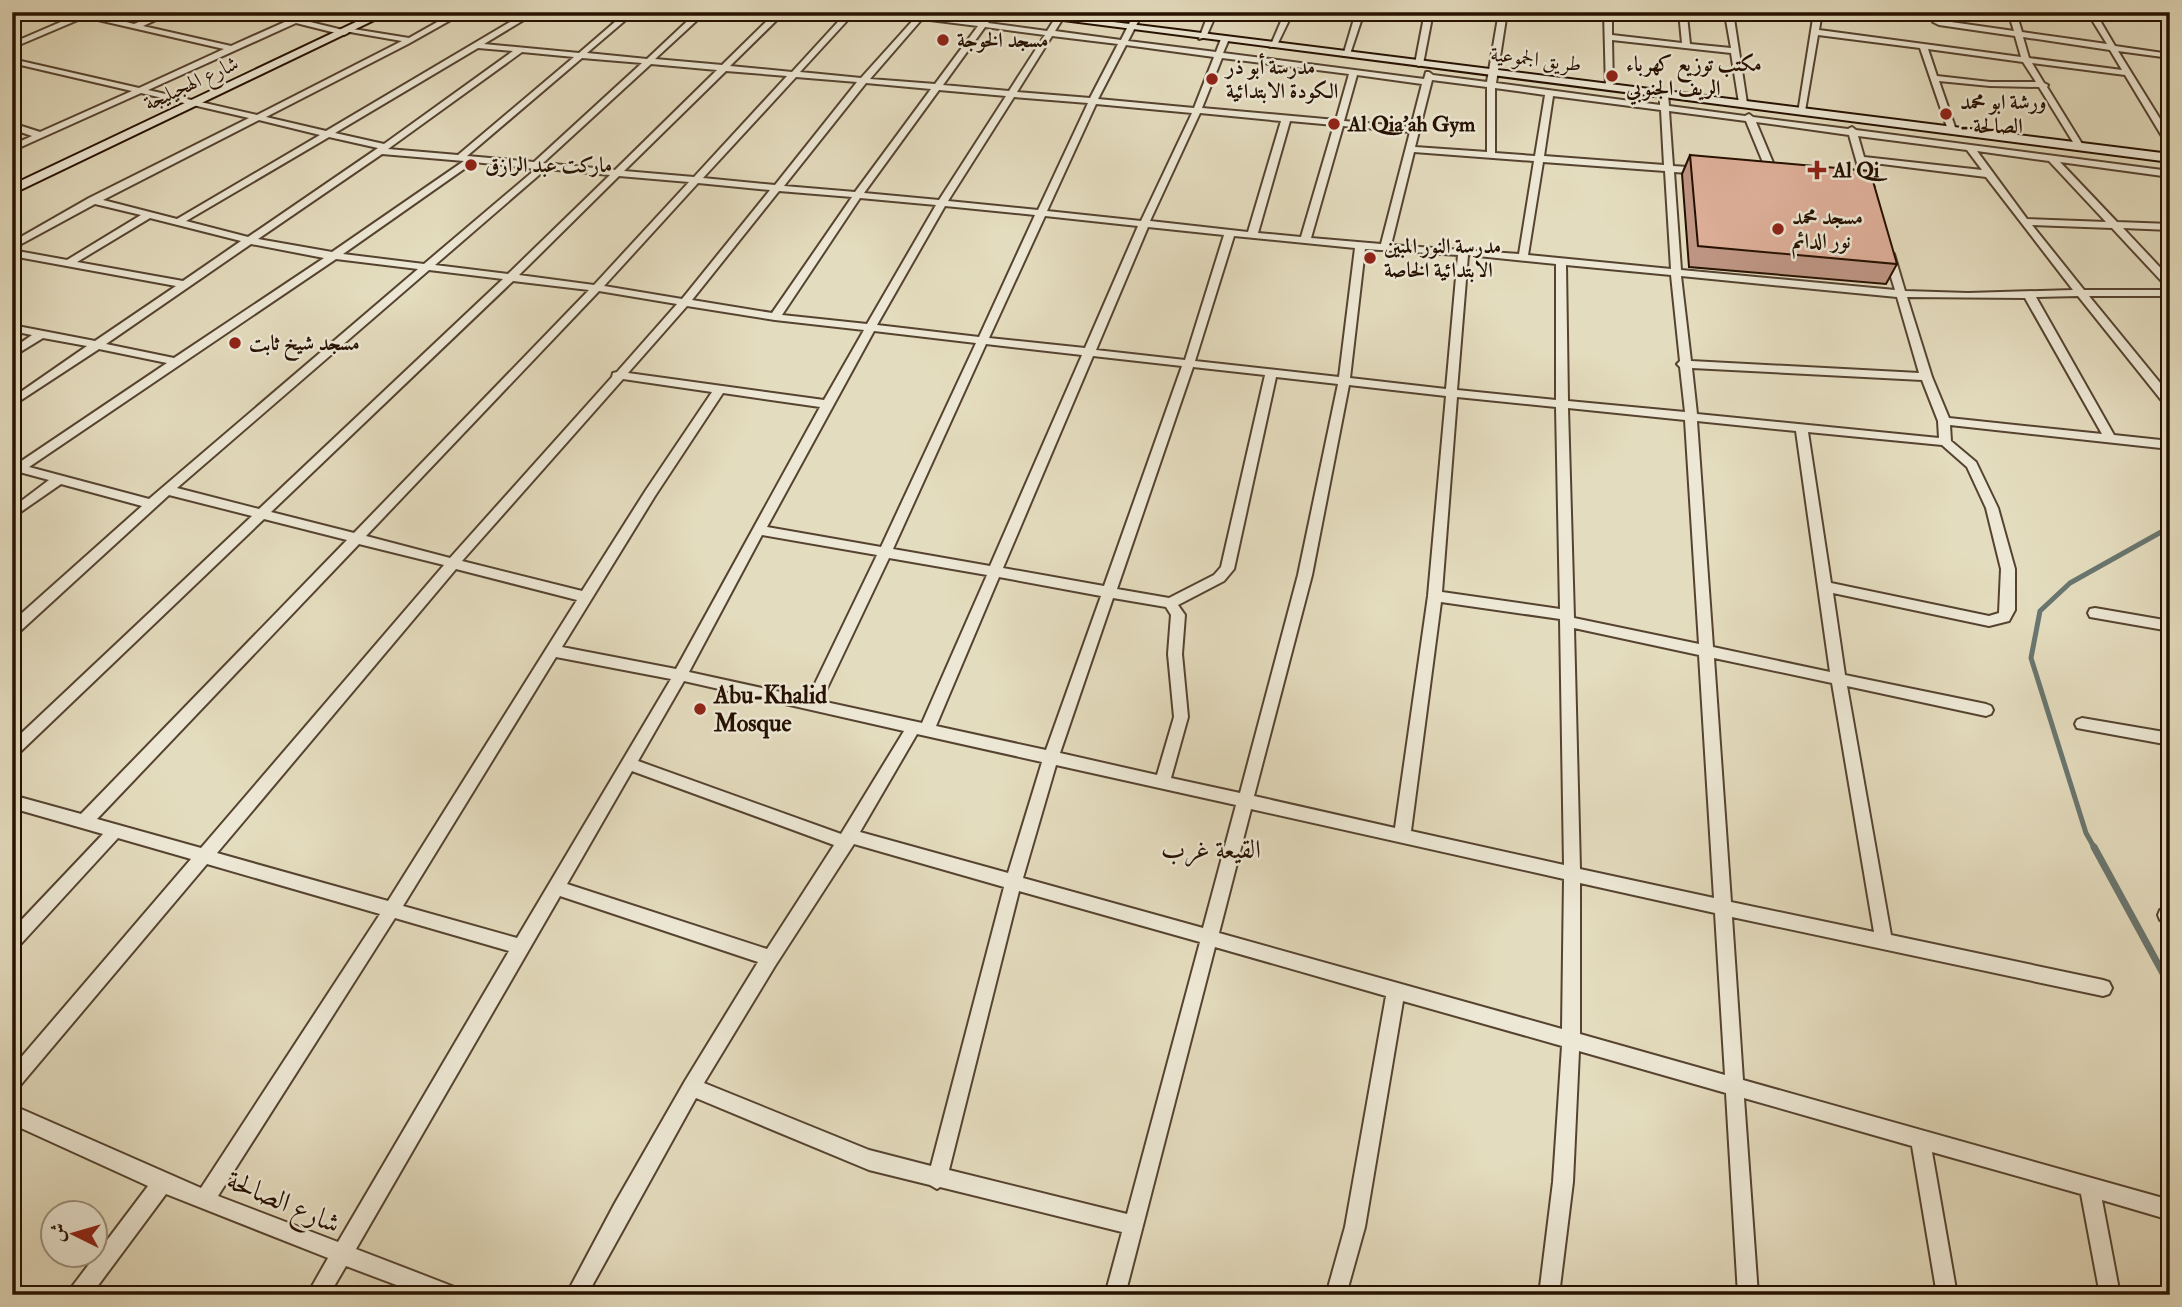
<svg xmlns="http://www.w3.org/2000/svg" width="2182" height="1307" viewBox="0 0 2182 1307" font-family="'IM FELL Double Pica',Amiri,serif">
<rect width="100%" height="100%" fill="#e4dcbe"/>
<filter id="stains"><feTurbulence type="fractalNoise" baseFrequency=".00286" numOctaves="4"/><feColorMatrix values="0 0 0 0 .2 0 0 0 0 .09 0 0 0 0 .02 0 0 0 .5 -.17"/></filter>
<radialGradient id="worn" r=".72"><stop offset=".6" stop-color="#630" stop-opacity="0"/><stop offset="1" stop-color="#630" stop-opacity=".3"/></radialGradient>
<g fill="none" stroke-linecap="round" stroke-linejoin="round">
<!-- stream-far1 -->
<polyline stroke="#69766f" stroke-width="5" points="2095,849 2086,833 2031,658 2040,611 2070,583 2170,527"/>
<!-- stream -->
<polyline stroke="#69766f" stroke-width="7" points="2094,847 2170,986"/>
<!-- street casing -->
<g stroke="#554330" stroke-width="4">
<g id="street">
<polygon points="17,12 29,12 12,19 12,14"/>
<path d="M71 12H87L134 24 162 12H173L143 26 231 46 307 12H318L302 20 347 31 348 33 344 35 296 23 148 90 257 115 402 41 350 32H347V28L409 38 455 12H465L408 44 266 117 326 131 527 12H537L484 44 579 53 616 21 559 12 621 16 626 12H635L587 53 647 59 697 12H706L655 59 722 65 776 12H785L730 66 792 72 847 12H855L800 72 861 78 915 18 882 12H906L981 22 988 12H996L988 23 1047 31 1059 12H1067L1055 31 1121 40 1135 12H1143L1128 41 1216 52 1221 39 1225 37 1229 39 1223 53 1424 79 1426 72H1429L1433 75 1487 82 1499 12H1507L1496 83 1660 105V94L1664 91 1668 94 1669 106 1745 116 1749 114 1753 117 1848 129 1852 127 1856 130 2170 171V177L2060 162 2117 222 2170 224V230L2123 228 2170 278V287L2166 286 2112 228 2032 225 2084 290H2170V296H2089L2170 395V406H2166L2078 296 2036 297 2114 435 2170 441V449L1950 425 1951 441 1976 462 1998 508 2015 569V610L2009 621 1989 626 1833 593 1845 675 1986 704 1991 706 1993 710 1991 714 1986 716 1847 686 1891 935 2103 980 2109 982 2112 988 2109 994 2103 996 1732 917 1743 1080 2170 1200V1220L2102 1200 2120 1295H2100L2081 1194 1932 1152 1957 1295H1937L1912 1146 1744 1098 1758 1295H1738L1726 1093 1579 1051 1573 1182 1559 1295H1539L1553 1182 1562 1046 1403 1001 1365 1227 1346 1295H1326L1345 1227 1386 996 1215 947 1125 1295H1105L1122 1232 940 1187 937 1189 930 1185 869 1170 696 1098 587 1295H566L615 1203 685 1081 758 962 560 896 356 1249 457 1288 460 1295H423L346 1266 329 1295H307L328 1258 166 1194 91 1295H68L71 1288 148 1186 12 1124V1105L201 1188 380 914 207 864 18 1088 12 1091V1068L191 859 118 838 18 947 12 950V930L103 834 12 808V795L81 814 347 540 264 519 17 755 12 757V742L252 516 169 495 17 634 12 635V622L142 506 61 484 12 518V508L49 480 12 470V464H17L167 363 99 349 12 406V398L87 346 43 338 12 357V349L32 335 12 331V325L95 341 176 286 12 256V250L67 260 141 215 95 204 12 249V242L89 198 249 118 141 93 12 151V145L32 136 12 129V123L40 132 132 91 12 63V59L139 88 224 49 85 17 12 48V43L77 15ZM922 19 978 26 935 84 870 79ZM985 27 1045 35 1009 91 943 85ZM1052 36 1118 44 1090 98 1017 92ZM1126 45 1214 57 1194 108 1098 99ZM478 48 513 51 384 144 335 133ZM522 52 574 57 458 155 388 149ZM582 58 642 63 534 162 467 156ZM1222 58 1349 74 1336 120 1202 108ZM651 64 717 70 615 170 543 163ZM726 71 787 76 694 177 624 171ZM1357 75 1422 84 1411 127 1344 121ZM796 77 857 82 775 185 703 178ZM1432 80 1487 87V152L1415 147ZM866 83 931 89 855 192 784 186ZM1495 88 1545 95 1535 156 1495 153ZM939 90 1006 96 939 200 864 193ZM1553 96 1661 110 1664 165 1544 156ZM1014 97 1088 103 1038 210 948 201ZM1096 104 1192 113 1141 221 1047 211ZM1669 111 1746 121 1769 177 1774 180 1779 177 1756 122 1849 135 1864 188 1869 191 1874 188 1866 162 1986 177 2073 290 1968 293 1905 291 1894 254 1889 251 1884 254 1895 290 1681 270 1674 172 1703 174 1708 171 1703 168 1673 166ZM1200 113 1281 121 1248 232 1150 221ZM259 120 320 135 177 219 103 200ZM1290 121 1334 125 1301 237 1258 233ZM1343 126 1410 132 1381 244 1311 238ZM1858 136 1967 150 1982 170 1864 157ZM329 137 378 148 248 237 186 221ZM1977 151 2049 161 2106 222 2027 219ZM1414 152 1534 161 1519 254 1391 245ZM382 154 464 161 332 252 258 239ZM474 162 536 169 424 264 343 254ZM1543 162 1665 171 1671 269 1528 255ZM546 169 610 175 508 274 435 265ZM619 176 689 182 594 285 519 275ZM698 183 770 190 682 299 604 286ZM779 191 852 197 772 313 692 300ZM860 198 936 205 867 324 782 315ZM945 206 1035 215 979 337 877 325ZM1045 216 1138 226 1085 348 989 338ZM150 218 241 241 183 281 77 262ZM1148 227 1224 235 1185 360 1096 350ZM1234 236 1355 248 1339 377 1195 361ZM251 244 324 258 174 358 106 344ZM1365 249 1458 255 1446 389 1350 378ZM1468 255 1556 264V400L1457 390ZM336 259 418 269 149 499 29 467ZM1566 265 1671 275 1680 361 1677 364 1680 367 1685 412 1568 401ZM429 270 503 279 259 509 177 488ZM1681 276 1897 297 1919 373 1691 361ZM513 281 589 290 354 533 271 512ZM599 291 677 304 617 372 613 373 612 377 450 558 366 536ZM1907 297 2025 298 2102 434 1949 418 1932 377ZM687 306 775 320 864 330 824 400 628 373ZM874 331 976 343 881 547 767 527ZM986 344 1082 355 990 566 893 549ZM1093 356 1182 366 1104 586 1003 568ZM1193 367 1265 375 1221 567 1214 575 1169 598 1117 589ZM1692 368 1922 380 1938 421 1939 438 1697 414ZM1276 377 1338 384 1298 575 1240 793 1171 778 1188 717 1182 654 1185 615 1178 605 1224 581 1234 569ZM623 379 712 392 646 490 582 591 462 561ZM1349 385 1446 396 1428 596 1395 828 1254 796 1312 575ZM723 393 820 407 676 669 562 647 655 496ZM1457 397 1556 407 1560 609 1442 592ZM1568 408 1685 420 1699 644 1574 618ZM1697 421 1796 431 1830 672 1713 647ZM1808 432 1942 445 1967 467 1986 508 2001 569 1999 613 1989 616 1831 583ZM762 535 877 555 808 698 689 672ZM359 544 444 565 201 848 97 819ZM889 558 987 575 922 723 821 701ZM456 569 577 600 388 901 217 853ZM999 577 1101 596 1046 750 936 726ZM1113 598 1166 607 1171 615 1168 654 1174 717 1157 775 1060 753ZM1441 602 1560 619 1564 865 1411 831ZM1574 628 1699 655 1714 898 1580 869ZM556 657 671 679 517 938 403 906ZM1714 658 1832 683 1874 932 1731 902ZM684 681 904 731 841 834 638 761ZM917 734 1042 762 1008 873 860 832ZM1056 765 1236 805 1203 928 1023 878ZM632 771 834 845 767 949 567 884ZM1251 809 1564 879 1562 1029 1219 933ZM854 844 1004 887 931 1166 869 1150 704 1083 775 966ZM1580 883 1715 913 1725 1075 1580 1034ZM1019 891 1200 942 1127 1214 949 1170ZM395 918 509 951 338 1242 218 1196Z"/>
<polygon points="1209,12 1217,12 1206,37 1199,39"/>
<polygon points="1285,12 1293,12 1277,45 1270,47"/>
<polygon points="1356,12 1364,12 1350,54 1343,56"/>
<polygon points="1425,12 1433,12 1423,64 1419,66 1415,64"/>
<path d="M1604 12H1612V35L1682 43 1679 12 1726 15 1725 12H1733L1747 103 1743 106 1739 103 1731 53 1612 40 1613 87 1606 89ZM1687 16 1726 20 1731 48 1690 44Z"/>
<path d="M1814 12H1822L1819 30 2021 57 2015 36 1939 25 1933 22 1930 12H1938L1940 19 1944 21 2014 31 2008 12H2016L2022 32 2107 44 2087 12H2095L2115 46 2170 54V58L2118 51 2170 135V146L2166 143 2125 75 2032 63 2044 83 2048 85 2047 87 2084 147 2080 150 2076 147 2039 87 1990 86 1939 81 1956 130 1952 133 1948 130 1920 48 1818 35 1805 111 1798 113ZM2023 37 2110 50 2122 70 2029 58ZM1928 49 2023 62 2036 82H1990L1937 76Z"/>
<polygon points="2156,12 2164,12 2170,21 2170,29"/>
<polygon points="2095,608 2170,621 2170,631 2090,617 2088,613 2090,609"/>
<polygon points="2082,718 2170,733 2170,745 2077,728 2075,724 2077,720"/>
<polygon points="2166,908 2170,908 2170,923 2160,920 2158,915 2160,910"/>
</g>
</g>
<!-- secondary casing -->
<g stroke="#251000" stroke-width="4">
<g id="secondary">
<polygon points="377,12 391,12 12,194 12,185"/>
<polygon points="1001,12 1033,12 2170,154 2170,162"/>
</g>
</g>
<!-- street -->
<use href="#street" fill="#ede8d5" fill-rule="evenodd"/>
<!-- secondary -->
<use href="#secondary" fill="#ede8d5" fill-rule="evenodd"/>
</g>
<!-- wall -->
<polygon fill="#bf9684" stroke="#251000" stroke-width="2" points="1690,155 1897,264 1886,284 1689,267 1682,174"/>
<!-- building -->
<polygon fill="#deaf99" stroke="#251000" stroke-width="2" points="1690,155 1870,171 1897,264 1698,246"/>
<!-- markers -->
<g fill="#8f2418" stroke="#ede8d5" stroke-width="2.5">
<circle cx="943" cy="40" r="7"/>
<circle cx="1612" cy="76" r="7"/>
<circle cx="1212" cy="79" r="7"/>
<circle cx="1946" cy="114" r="7"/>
<circle cx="1334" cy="124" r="7"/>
<circle cx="471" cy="165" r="7"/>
<path d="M1813.5 159.5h7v7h7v7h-7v7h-7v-7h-7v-7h7z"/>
<circle cx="1778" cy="229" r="7"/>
<circle cx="1370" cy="258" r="7"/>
<circle cx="235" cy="343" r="7"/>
<circle cx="700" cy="709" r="7"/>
</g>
<g text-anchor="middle" stroke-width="5" stroke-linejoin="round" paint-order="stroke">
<!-- far-poi labels -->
<g font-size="21" font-weight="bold" fill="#251000" stroke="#ede8d5" text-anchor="start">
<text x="957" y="47">مسجد الخوجة</text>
<text x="1626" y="71">مكتب توزيع كهرباء<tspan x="1626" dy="24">الريف الجنوبي</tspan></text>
<text x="1226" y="74">مدرسة أبو ذر<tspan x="1226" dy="24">الكودة الابتدائية</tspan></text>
<text x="1960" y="109">ورشة ابو محمد<tspan x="1960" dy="24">- الصالحة</tspan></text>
<text x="1348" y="131">Al Qia'ah Gym</text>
<text x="485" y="172">ماركت عبد الرازق</text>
<text x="1833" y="177">Al Qi</text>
<text x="1792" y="224">مسجد محمد<tspan x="1792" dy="24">نور الدائم</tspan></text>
<text x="1384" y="253">مدرسة النور المبين<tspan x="1384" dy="24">الابتدائية الخاصة</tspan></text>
<text x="249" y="350">مسجد شيخ ثابت</text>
</g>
<!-- far-street labels -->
<g font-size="21" fill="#251000" stroke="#ede8d5">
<text transform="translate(1536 59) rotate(7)" y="7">طريق الجموعية</text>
<text transform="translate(191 83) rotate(-25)" y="7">شارع الهجيليجة</text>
</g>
<!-- poi labels -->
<g font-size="24" font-weight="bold" fill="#251000" stroke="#ede8d5" text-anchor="start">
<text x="714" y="703">Abu-Khalid<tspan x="714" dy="28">Mosque</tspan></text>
</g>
<!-- neighbourhood labels -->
<g font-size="26" fill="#251000" stroke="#ede8d5">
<text x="1211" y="858">القيعة غرب</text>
</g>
<!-- near-street labels -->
<g font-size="28" fill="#251000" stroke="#ede8d5">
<text transform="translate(284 1201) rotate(23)" y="10">شارع الصالحة</text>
</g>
</g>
<!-- margin -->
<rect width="2182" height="1307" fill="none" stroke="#e4dcbe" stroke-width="42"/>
<rect x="14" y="14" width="2154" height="1279" fill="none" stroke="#251000" stroke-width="3.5"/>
<rect x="21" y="21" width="2140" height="1265" fill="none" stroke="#251000" stroke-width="2"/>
<!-- north arrow -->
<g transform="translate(74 1234) rotate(275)"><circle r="33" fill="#ede8d5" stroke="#9d9280" stroke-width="2"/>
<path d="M0-5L12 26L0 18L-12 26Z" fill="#8f2418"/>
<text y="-10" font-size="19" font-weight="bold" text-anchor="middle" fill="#251000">ش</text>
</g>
<rect width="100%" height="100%" filter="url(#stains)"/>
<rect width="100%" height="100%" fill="url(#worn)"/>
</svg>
